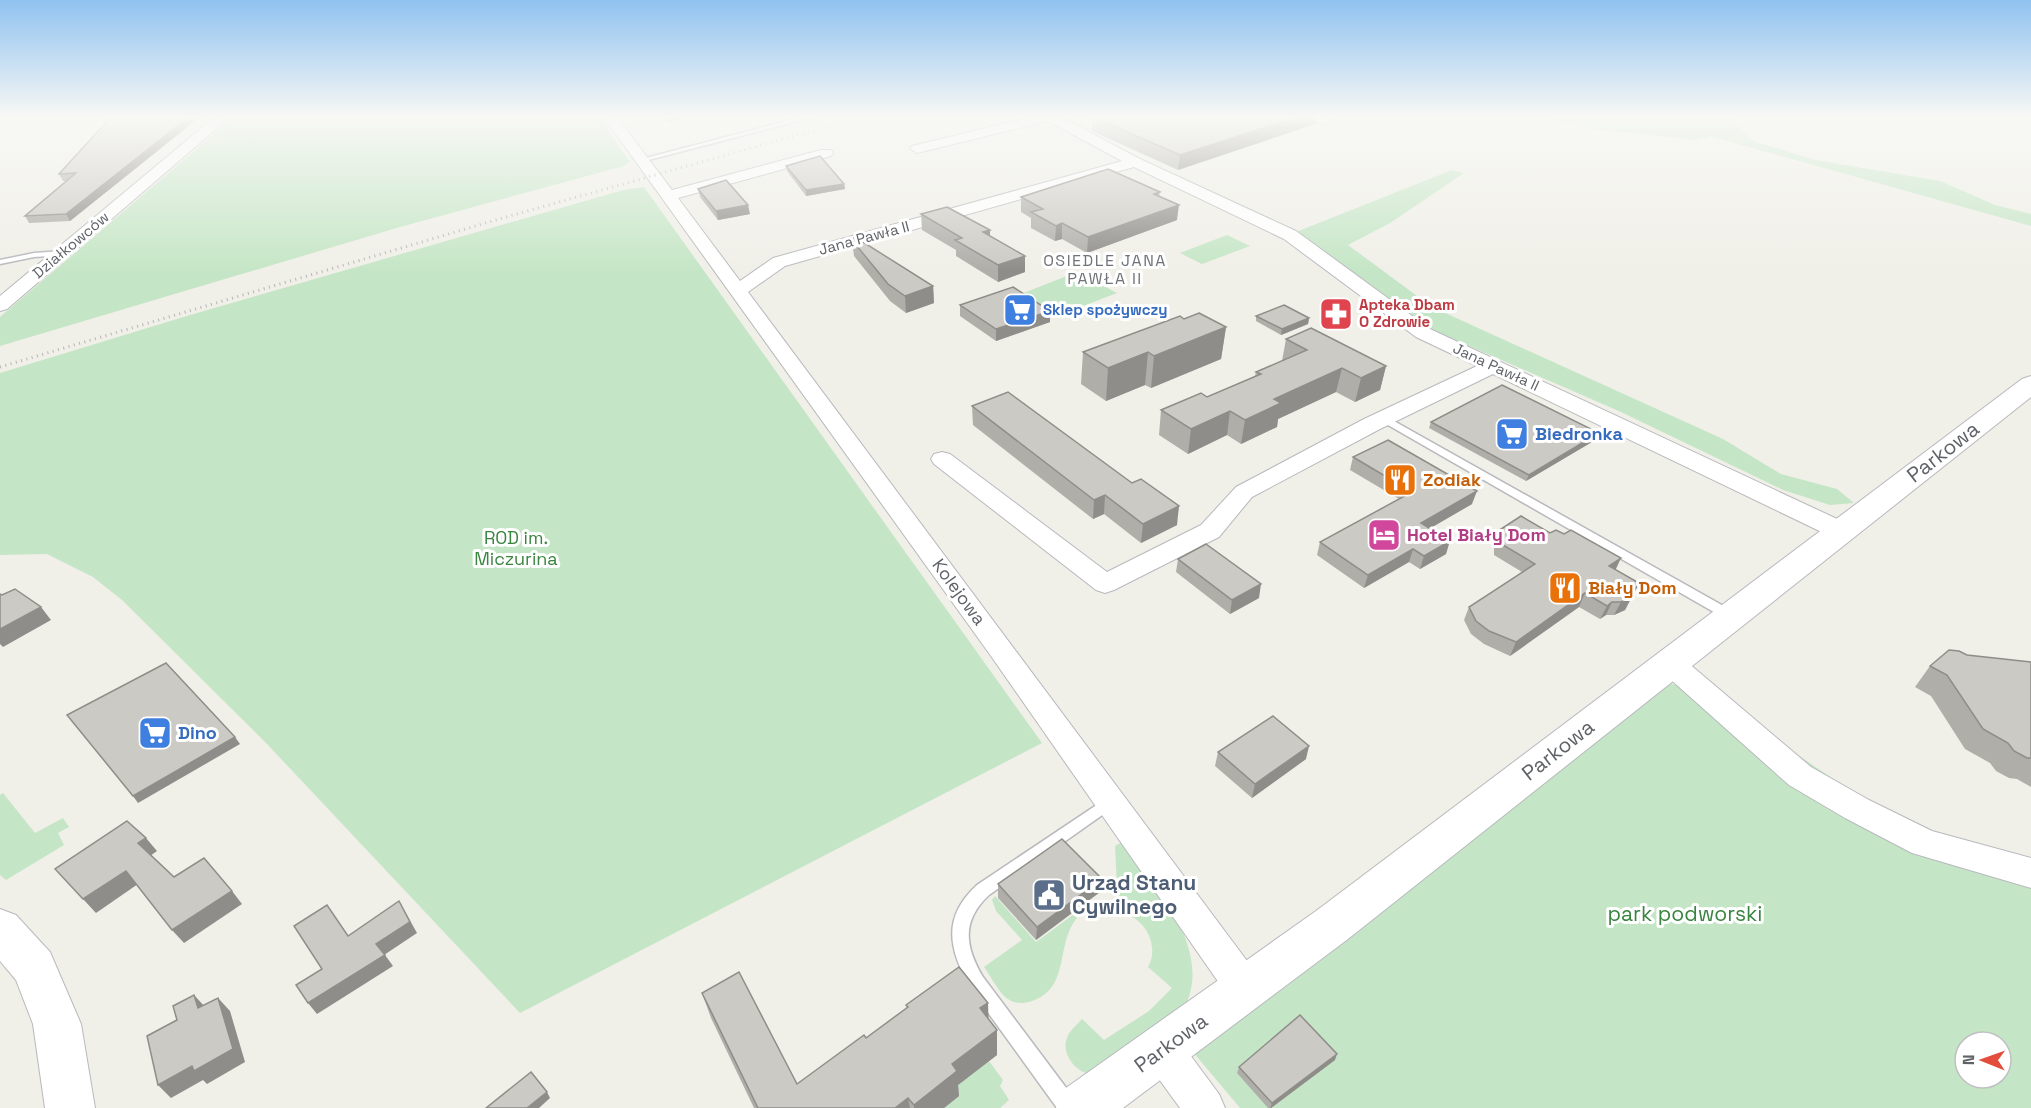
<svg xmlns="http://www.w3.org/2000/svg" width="2031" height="1108" viewBox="0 0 2031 1108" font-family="'Space Grotesk',sans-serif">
<rect width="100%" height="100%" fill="#f0efe8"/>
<!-- green -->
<g fill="#c5e6c6" fill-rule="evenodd">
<polygon points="235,116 598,116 630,162 624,166 400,227 0,346 0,317"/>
<polygon points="1537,116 1723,116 1734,122 1753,141 1815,160 1940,181 1995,205 2031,214 2031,226 1710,136 1698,140 1593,129"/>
<polygon points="1452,170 1464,173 1390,223 1348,245 1432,307 1723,439 1781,474 1837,489 1854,503 1830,505 1783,490 1621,412 1435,331 1296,232"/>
<polygon points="644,187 1042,743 520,1013 267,744 122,600 93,577 47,554 0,555 0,373 190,315 623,190"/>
<polygon points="1227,235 1250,246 1202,264 1180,253"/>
<polygon points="1077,272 1117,293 1057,316 1021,294"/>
<path d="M1667 682 1699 694 1798 755 1895 821 2031 861V1108H1240L1193 1052ZM1965 1042H2001V1078H1965Z"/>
<polygon points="3,793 35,833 63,818 69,827 58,833 64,845 6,880 0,875 0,795"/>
<path d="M1126 840C1154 883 1212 950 1186 1004L1090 1074C1075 1072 1061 1053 1067 1038 1069 1031 1077 1025 1082 1019L1104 1040 1149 1011 1172 988 1148 967C1157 952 1151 931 1137 920 1131 915 1123 913 1118 906L1115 846Z"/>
<path d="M995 896 1036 942 1074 914 1077 918C1055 944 1071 988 1032 1001 1005 1010 998 987 984 967L1022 940 996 911 992 900Z"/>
<polygon points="989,1061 1003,1080 1000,1086 1009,1100 1000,1108 944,1108 959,1096 953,1086"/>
</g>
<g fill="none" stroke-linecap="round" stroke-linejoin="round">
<!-- service casing -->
<g stroke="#b8b9bd" stroke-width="3">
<g id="service">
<polygon points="806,116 818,116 641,162 638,160"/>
<polygon points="62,251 65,251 65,255 34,257 0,264 0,260 34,253"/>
<polygon points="1385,416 1736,613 1737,616 1736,619 1726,619 1381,421 1380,419"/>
<path d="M1110 796 1115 798 1118 802 1115 806 989 895C961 921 965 947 983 977L1076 1101 1079 1108H1057L971 989C949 950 941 918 977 885Z"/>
</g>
</g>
<!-- minor casing -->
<g stroke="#b8b9bd" stroke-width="2">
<g id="minor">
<polygon points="216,116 231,116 7,309 0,311 0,296"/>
<polygon points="603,116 616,116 672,190 821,150 831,150 833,153 831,156 678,198 740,281 773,258 1122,161 1048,121 917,153 910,149 912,146 1036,116 1059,116 1140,159 1296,231 1430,329 1850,525 1853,531 1850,537 1841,539 1832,537 1493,374 1380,429 1252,497 1219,537 1114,590 1105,593 1096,590 934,464 931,459 934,454 942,452 950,454 1107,572 1201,525 1236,487 1364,419 1477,366 1416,337 1284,239 1134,167 785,266 748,292 1259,977 1265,990 1259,1003 1246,1008 1233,1003 991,656"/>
<polygon points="1303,116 1323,116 1330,121 1323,125"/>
<polygon points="1670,653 1680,656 1811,767 1869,800 1932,831 2031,858 2031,888 1912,853 1845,818 1789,785 1660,670 1656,663 1660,656"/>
<polygon points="1162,1031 1176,1036 1219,1094 1225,1108 1180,1108 1148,1064 1142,1050 1148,1036"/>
</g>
</g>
<!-- tertiary casing -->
<g stroke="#b8b9bd" stroke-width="2">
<g id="tertiary">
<polygon points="2031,376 2031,397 1348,939 1123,1108 1056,1108 1063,1090 1316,911 2022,379"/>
<polygon points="0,909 16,915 50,952 81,1024 95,1108 45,1108 33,1024 16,980 0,961"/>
</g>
</g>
<!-- service -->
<use href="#service" fill="#fff" fill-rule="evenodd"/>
<!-- minor -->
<use href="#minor" fill="#fff" fill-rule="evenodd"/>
<!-- tertiary -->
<use href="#tertiary" fill="#fff" fill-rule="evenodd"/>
<!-- rail -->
<polyline stroke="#b5b6b7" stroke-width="3" stroke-dasharray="1 4.5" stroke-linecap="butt" points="0,367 506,217 865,116"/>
</g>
<!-- wall -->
<g fill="#afaea9">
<polygon points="112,116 201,116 70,221 29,223 25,216 67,181 63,181 59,174"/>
<polygon points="658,116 694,116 669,122"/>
<polygon points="1093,117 1315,124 1178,170 1092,131"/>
<polygon points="786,166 844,184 845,189 806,196 787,171"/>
<polygon points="698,189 750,214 718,220 700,197"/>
<polygon points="1160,192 1159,196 1177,220 1087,253 1062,239 1055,241 1031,228 1031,218 1021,212 1021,197"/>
<polygon points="921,214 990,236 1025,256 1025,272 998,282 956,256 956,250 922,230"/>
<polygon points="852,240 933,286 934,303 906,313 890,301 854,256"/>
<polygon points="960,305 1050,311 1050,322 996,341 960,316"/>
<polygon points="1256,316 1309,318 1308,324 1281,335 1256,321"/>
<polygon points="1184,319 1226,327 1221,359 1151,388 1145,385 1106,401 1081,384 1083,352"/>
<polygon points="1286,339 1386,366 1380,390 1355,402 1336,392 1278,419 1277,427 1241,444 1227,435 1188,454 1159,435 1161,410 1207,397 1255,376 1256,372 1282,361"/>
<polygon points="972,406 1177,525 1141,543 1104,514 1093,519 973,425"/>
<polygon points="1431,422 1599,433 1597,439 1526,481 1429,428"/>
<polygon points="1353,457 1472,504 1430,528 1446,554 1420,569 1409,562 1364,588 1317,555 1320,542 1399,499 1350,470"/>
<polygon points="1498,531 1615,570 1639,583 1625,610 1614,615 1606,615 1600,619 1579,607 1510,656 1484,644 1471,634 1464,620 1469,607 1522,572 1494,555 1494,544"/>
<polygon points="1178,559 1259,598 1230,614 1176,572"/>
<polygon points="1967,655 2031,662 2031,787 2017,779 2009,778 1996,771 1990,763 1965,749 1931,696 1915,687 1930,666"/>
<polygon points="1218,752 1306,759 1252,798 1215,766"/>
<polygon points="1102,879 1100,892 1036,940 998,898 998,884"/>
<polygon points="702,993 797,1084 866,1038 907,1009 906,1005 988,1003 988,1019 997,1055 958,1085 959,1096 944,1108 754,1108 711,1018"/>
<polygon points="1335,1060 1271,1108 1268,1108 1237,1073 1239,1067"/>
</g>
<!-- shaded-wall -->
<g fill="#8f8d89">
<polygon points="190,116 201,116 70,221 66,214"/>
<polygon points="674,116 694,116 669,122 668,118"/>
<polygon points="1300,116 1317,116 1315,124 1178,170 1180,155"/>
<polygon points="844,184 845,189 806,196 806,190"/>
<polygon points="748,205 750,214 718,220 716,211"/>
<polygon points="1179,205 1177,220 1087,253 1088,237"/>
<polygon points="1062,223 1062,239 1055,241 1056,226"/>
<polygon points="990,230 990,246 983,232"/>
<polygon points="1025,256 1025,272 998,282 998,265"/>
<polygon points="933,286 934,303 906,313 905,296"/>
<polygon points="1050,311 1050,322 996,341 996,329"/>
<polygon points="1309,318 1308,324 1281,335 1282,329"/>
<polygon points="1226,327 1221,359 1151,388 1154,356"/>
<polygon points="1148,352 1145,385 1106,401 1108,368"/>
<polygon points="1386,366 1380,390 1355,402 1361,378"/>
<polygon points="1342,368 1336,392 1278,419 1277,427 1241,444 1245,420 1274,399"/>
<polygon points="1230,411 1227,435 1188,454 1191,429"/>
<polygon points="1599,433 1597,439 1526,481 1529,475"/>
<polygon points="1477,491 1472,504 1417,536 1421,523"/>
<polygon points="1105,495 1104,514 1093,519 1094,500"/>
<polygon points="1179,506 1177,525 1141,543 1143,524"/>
<polygon points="1450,541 1446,554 1420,569 1424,556"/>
<polygon points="1413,549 1409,562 1364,588 1368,575"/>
<polygon points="1621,558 1615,571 1609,566"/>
<polygon points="1639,583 1625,610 1614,615 1621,602"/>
<polygon points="1261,584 1259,598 1230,614 1232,600"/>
<polygon points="1585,593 1579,607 1510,656 1516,642"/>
<polygon points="1612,602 1606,615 1600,619 1607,606"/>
<polygon points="41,607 51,620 3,647 0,644 0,629"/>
<polygon points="235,737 240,744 138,803 133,796"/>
<polygon points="1309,746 1306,759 1252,798 1255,784"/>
<polygon points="146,838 157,851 150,856 138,843"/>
<polygon points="126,871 138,884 96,913 83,899"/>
<polygon points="1102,879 1100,892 1036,940 1037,927"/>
<polygon points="232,891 242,904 184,943 172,930"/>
<polygon points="399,901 417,933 384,955 376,944"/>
<polygon points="385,955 393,966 317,1014 308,1003"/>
<polygon points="194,995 206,1008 198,1008"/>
<polygon points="218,998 230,1011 245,1062 207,1084 203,1080 171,1098 158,1085"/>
<polygon points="988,1003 989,1029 980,1008"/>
<polygon points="997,1030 997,1055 958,1085 959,1096 944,1108 914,1108 914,1105 952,1064"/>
<polygon points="1337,1054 1335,1060 1271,1108 1270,1108 1272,1103"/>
<polygon points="547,1092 550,1098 539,1108 527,1108"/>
<polygon points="908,1098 910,1108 895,1108"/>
</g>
<!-- building -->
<g fill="#cccac4" stroke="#8f8d89" stroke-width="1.5">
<polygon points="112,116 190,116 66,214 25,216 76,173 59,174"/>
<polygon points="1097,116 1300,116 1180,155 1093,117"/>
<polygon points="820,156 844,184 806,190 786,166"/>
<polygon points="1108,169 1160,192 1154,194 1179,205 1088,237 1062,223 1056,226 1031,212 1043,209 1021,197"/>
<polygon points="726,180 748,205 716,211 698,189"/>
<polygon points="947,207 990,230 983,232 1025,256 998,265 955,240 962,238 921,214"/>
<polygon points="855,237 933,286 905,296 888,284 852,240"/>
<polygon points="1013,287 1050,311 996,329 960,305"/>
<polygon points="1284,305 1309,318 1282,329 1256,316"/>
<polygon points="1199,313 1226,327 1154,356 1148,352 1108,368 1083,352 1180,316 1184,319"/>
<polygon points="1311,328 1386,366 1361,378 1342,368 1274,399 1281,403 1245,420 1230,411 1191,429 1161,410 1201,393 1207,397 1261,374 1256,372 1307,350 1286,339"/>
<polygon points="1502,385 1599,433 1529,475 1431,422"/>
<polygon points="1008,392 1132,483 1141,479 1179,506 1143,524 1105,495 1094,500 972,406"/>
<polygon points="1388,440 1477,491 1421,523 1450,541 1424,556 1413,549 1368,575 1320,542 1412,492 1353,457"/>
<polygon points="1521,516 1550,533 1556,530 1564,534 1571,530 1621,558 1609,566 1639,583 1631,596 1621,602 1612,602 1607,606 1585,593 1516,642 1489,631 1476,621 1469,607 1535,564 1498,542 1498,531"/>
<polygon points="1206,544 1261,584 1232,600 1178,559"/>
<polygon points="15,589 41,607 0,629 0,594 2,595"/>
<polygon points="1949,650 1959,651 1967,655 2031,662 2031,758 2027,758 2014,751 2008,743 1983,729 1947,675 1930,666"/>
<polygon points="166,663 235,737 133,796 67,715"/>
<polygon points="1273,716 1309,746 1255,784 1218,752"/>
<polygon points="127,821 146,838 138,843 174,877 204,858 232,891 172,930 126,871 83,899 55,869"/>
<polygon points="1062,839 1102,879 1037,927 998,884"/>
<polygon points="399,901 410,922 376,944 385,955 308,1003 296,985 322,969 294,926 327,905 348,936"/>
<polygon points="959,967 988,1003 980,1008 997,1030 952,1064 957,1071 914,1105 908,1098 895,1108 758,1108 702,993 739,972 797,1084 864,1035 866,1038 908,1007 906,1005"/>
<polygon points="194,995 198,1008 218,998 233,1049 194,1071 192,1066 158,1085 147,1036 177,1020 173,1006"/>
<polygon points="1300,1015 1337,1054 1272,1103 1239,1067"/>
<polygon points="531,1072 547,1092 527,1108 486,1108"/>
</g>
<!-- sky -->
<linearGradient id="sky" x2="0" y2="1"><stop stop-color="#90c2f0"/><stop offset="0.43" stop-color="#f8f8f5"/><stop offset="1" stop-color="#f8f8f5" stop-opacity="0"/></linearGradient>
<rect width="2031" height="271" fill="url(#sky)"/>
<!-- icons -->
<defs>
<g id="supermarket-square" transform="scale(1.725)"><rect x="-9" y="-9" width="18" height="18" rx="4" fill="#3f7fe0" stroke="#fff"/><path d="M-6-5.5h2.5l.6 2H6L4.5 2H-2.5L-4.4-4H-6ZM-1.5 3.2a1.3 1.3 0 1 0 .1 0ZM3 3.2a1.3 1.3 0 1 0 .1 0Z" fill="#fff"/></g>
<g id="pharmacy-square" transform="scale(1.725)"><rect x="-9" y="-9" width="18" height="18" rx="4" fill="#e0444e" stroke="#fff"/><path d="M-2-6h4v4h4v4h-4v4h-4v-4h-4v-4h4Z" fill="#fff"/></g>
<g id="restaurant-square" transform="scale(1.725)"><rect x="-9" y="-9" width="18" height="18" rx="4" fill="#e8710a" stroke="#fff"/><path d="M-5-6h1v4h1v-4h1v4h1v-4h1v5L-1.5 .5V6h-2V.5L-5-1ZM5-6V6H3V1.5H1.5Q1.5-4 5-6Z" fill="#fff"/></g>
<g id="hotel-square" transform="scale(1.725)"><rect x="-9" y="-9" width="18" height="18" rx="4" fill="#d1479c" stroke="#fff"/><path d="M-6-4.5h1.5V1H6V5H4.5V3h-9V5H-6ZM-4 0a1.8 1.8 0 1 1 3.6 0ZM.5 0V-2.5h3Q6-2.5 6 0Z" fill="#fff"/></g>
<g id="civic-square" transform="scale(1.725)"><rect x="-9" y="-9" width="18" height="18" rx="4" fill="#5c6f8a" stroke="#fff"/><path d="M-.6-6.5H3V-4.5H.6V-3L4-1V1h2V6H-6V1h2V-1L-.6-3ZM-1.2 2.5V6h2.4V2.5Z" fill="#fff"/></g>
</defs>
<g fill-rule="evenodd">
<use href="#supermarket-square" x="1020" y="310"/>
<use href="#pharmacy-square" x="1336" y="314"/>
<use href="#supermarket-square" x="1512" y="434"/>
<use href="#restaurant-square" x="1400" y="480"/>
<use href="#hotel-square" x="1384" y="535"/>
<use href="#restaurant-square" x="1565" y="588"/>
<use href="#supermarket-square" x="155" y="733"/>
<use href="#civic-square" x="1049" y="895"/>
</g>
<g text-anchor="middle" stroke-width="6" stroke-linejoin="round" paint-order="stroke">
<!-- far-street labels -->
<g font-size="15" fill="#5f6267" stroke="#fff">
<text transform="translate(864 238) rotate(-15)" y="5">Jana Pawła II</text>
<text transform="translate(71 245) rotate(-40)" y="5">Działkowców</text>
<text transform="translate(1496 367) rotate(25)" y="5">Jana Pawła II</text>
</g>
<!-- far-health labels -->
<g font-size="15" font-weight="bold" fill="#be3a42" stroke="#fff" text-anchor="start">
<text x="1359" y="310">Apteka Dbam<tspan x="1359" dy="17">O Zdrowie</tspan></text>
</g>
<!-- far-shop labels -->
<g font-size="15" font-weight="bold" fill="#366cbe" stroke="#fff" text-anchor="start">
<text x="1043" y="315">Sklep spożywczy</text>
</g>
<!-- far-neighbourhood labels -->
<g font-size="16" letter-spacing="1.5" fill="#707479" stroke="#fff">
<text x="1105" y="266">OSIEDLE JANA<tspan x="1105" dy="18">PAWŁA II</tspan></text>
</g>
<!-- shop labels -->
<g font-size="18" font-weight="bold" fill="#366cbe" stroke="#fff" text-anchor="start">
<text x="1535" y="440">Biedronka</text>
<text x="178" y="739">Dino</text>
</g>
<!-- food labels -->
<g font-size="18" font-weight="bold" fill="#c56008" stroke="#fff" text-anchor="start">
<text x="1423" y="486">Zodiak</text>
<text x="1588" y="594">Biały Dom</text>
</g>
<!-- hotel labels -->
<g font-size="18" font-weight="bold" fill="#b23c85" stroke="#fff" text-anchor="start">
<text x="1407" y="541">Hotel Biały Dom</text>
</g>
<!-- park labels -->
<g font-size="18" fill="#39843f" stroke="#fff">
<text x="516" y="544">ROD im.<tspan x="516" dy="21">Miczurina</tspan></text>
</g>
<!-- street labels -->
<g font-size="18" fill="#5f6267" stroke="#fff">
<text transform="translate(959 592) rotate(54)" y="6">Kolejowa</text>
</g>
<!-- near-street labels -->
<g font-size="21" fill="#5f6267" stroke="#fff">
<text transform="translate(1943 452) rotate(-38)" y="7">Parkowa</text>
<text transform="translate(1558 750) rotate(-38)" y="7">Parkowa</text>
<text transform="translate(1171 1043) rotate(-36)" y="7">Parkowa</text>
</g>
<!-- near-service labels -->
<g font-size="21" font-weight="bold" fill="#4e5e75" stroke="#fff" text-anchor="start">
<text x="1072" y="890">Urząd Stanu<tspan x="1072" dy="24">Cywilnego</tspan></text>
</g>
<!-- near-park labels -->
<g font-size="21" fill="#39843f" stroke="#fff">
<text x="1685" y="921">park podworski</text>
</g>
</g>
<!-- north arrow -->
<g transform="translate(1983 1060) rotate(271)"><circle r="28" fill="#ffffff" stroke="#bfc0c2" stroke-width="1.5"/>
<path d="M0-4.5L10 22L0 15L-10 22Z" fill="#e34d3b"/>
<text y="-9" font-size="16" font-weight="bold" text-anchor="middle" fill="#5f6267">N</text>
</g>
</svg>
